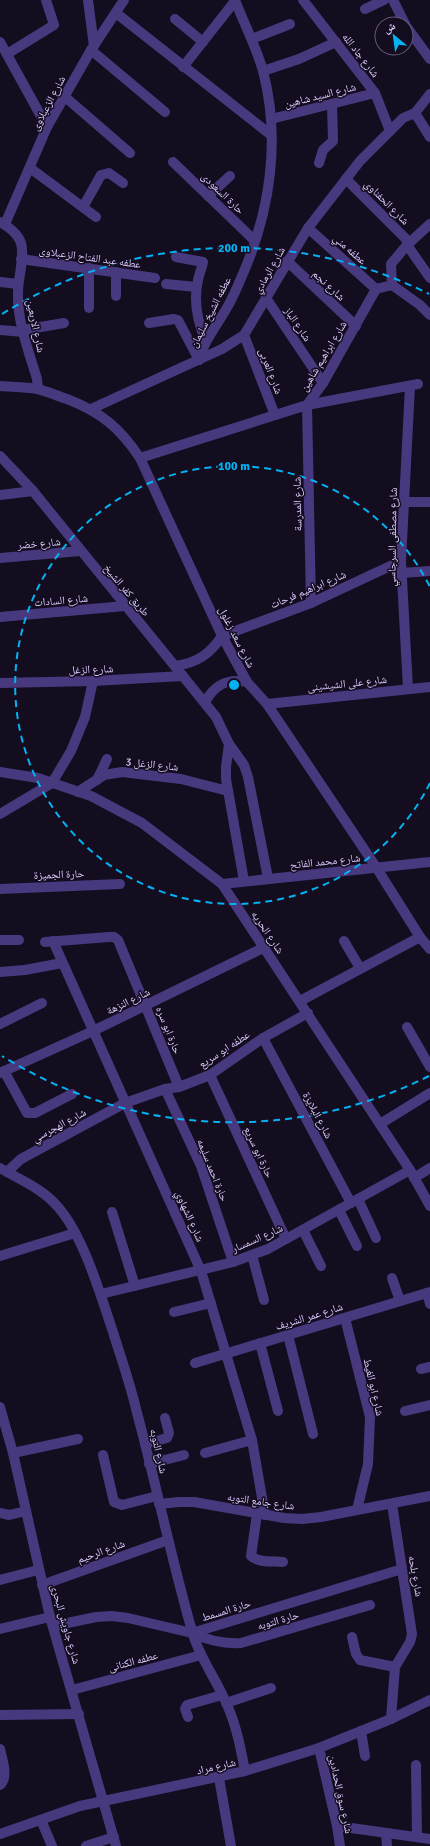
<svg xmlns="http://www.w3.org/2000/svg" width="430" height="1846" viewBox="0 0 430 1846" font-family="Signika,'Noto Naskh Arabic',sans-serif">
<rect width="100%" height="100%" fill="#140d20"/>
<g fill="none" stroke-linecap="round" stroke-linejoin="round">
<!-- minor -->
<g stroke="#48397f" stroke-width="10">
<polyline points="88,0 94,46"/>
<polyline points="303,0 375,93 390,131"/>
<polyline points="393,0 405,24"/>
<polyline points="365,9 384,0"/>
<polyline points="116,13 271,135"/>
<polyline points="175,19 203,42"/>
<polyline points="406,26 430,59"/>
<polyline points="252,39 290,24"/>
<polyline points="0,42 47,127"/>
<polyline points="91,50 165,112"/>
<polyline points="7,54 54,25 46,0"/>
<polyline points="183,67 235,1"/>
<polyline points="263,71 299,59 336,42"/>
<polyline points="64,96 130,153"/>
<polyline points="415,113 430,137"/>
<polyline points="271,119 375,93"/>
<polyline points="173,162 255,241"/>
<polyline points="319,163 323,150 333,141 332,104"/>
<polyline points="30,168 96,217"/>
<polyline points="346,179 410,243"/>
<polyline points="208,196 230,176"/>
<polyline points="83,207 101,175 109,173 123,183"/>
<path d="M0 222C8 226 18 234 21 243 25 258 18 277 18 292 17 322 29 352 37 379L38 389"/>
<polyline points="5,224 47,127 91,50 124,0"/>
<polyline points="308,228 376,289"/>
<polyline points="407,245 430,278"/>
<path d="M176 257 203 262C202 268 199 274 198 280 193 302 197 321 206 341"/>
<polyline points="21,259 155,278"/>
<polyline points="287,261 356,326"/>
<polyline points="116,272 116,296"/>
<polyline points="0,282 18,284"/>
<polyline points="166,284 196,287"/>
<polyline points="392,285 420,305 430,315"/>
<polyline points="266,298 323,383"/>
<polyline points="89,308 89,268"/>
<polyline points="149,323 174,319 178,320 199,360"/>
<polyline points="0,330 24,332"/>
<polyline points="23,330 64,323"/>
<polyline points="244,335 275,415"/>
<path d="M199 360C205 338 219 323 229 304 234 295 238 285 242 276 270 212 281 140 263 71 256 46 244 24 235 0"/>
<path d="M0 386C12 387 25 387 37 389 47 391 57 396 67 399 101 412 120 428 140 458L222 636 247 682 267 704 376 867 420 937 430 949"/>
<polyline points="91,409 222,349 244,335 308,228 360,161 403,118 415,113 430,94"/>
<polyline points="0,456 33,491 216,717 229,744 244,765 248,777 268,878"/>
<polyline points="140,458 307,405 323,383 376,289 392,285 391,264 407,245 430,224"/>
<polyline points="0,495 33,491"/>
<polyline points="404,502 430,502"/>
<polyline points="0,558 80,551"/>
<polyline points="402,573 430,571"/>
<polyline points="311,603 307,405 418,384"/>
<polyline points="0,617 125,606"/>
<path d="M175 666C197 663 210 654 222 636L311 603 401 561"/>
<polyline points="0,683 93,681 183,676"/>
<polyline points="408,689 401,561 410,386"/>
<path d="M205 702C215 684 228 678 247 682"/>
<polyline points="267,704 430,687"/>
<polyline points="229,744 226,767 226,779 244,881"/>
<polyline points="0,772 38,778 91,796 142,823 222,884 410,1170 430,1206"/>
<polyline points="97,780 107,759"/>
<polyline points="78,792 104,775 122,772 181,779 228,791"/>
<polyline points="0,814 52,783 71,751 85,717 93,681"/>
<polyline points="222,884 430,862"/>
<polyline points="0,889 120,884"/>
<polyline points="0,940 19,940"/>
<polyline points="53,941 201,1271 252,1440 265,1515"/>
<polyline points="344,941 360,968"/>
<polyline points="45,942 109,937 114,937 118,940 179,1087"/>
<polyline points="0,972 25,970 62,963"/>
<polyline points="300,1001 420,937"/>
<polyline points="0,1024 42,1003"/>
<polyline points="407,1027 430,1067"/>
<polyline points="263,1038 351,1203"/>
<polyline points="4,1071 27,1113 35,1113 72,1094"/>
<polyline points="0,1073 93,1031 265,947"/>
<polyline points="210,1075 286,1239"/>
<polyline points="165,1089 201,1166 233,1262"/>
<polyline points="380,1124 430,1093"/>
<path d="M0 1168C20 1180 42 1188 58 1207 83 1235 101 1296 113 1332 121 1358 130 1383 136 1409 156 1483 171 1558 192 1631 198 1654 212 1673 222 1694 235 1719 240 1744 245 1771"/>
<polyline points="7,1172 21,1159 125,1103 165,1089 179,1087 210,1075 263,1038 308,1013"/>
<polyline points="414,1178 430,1168"/>
<polyline points="358,1199 376,1238"/>
<polyline points="339,1210 357,1246"/>
<polyline points="112,1212 135,1286"/>
<polyline points="303,1230 321,1266"/>
<polyline points="252,1255 264,1300"/>
<polyline points="0,1256 75,1233"/>
<polyline points="392,1278 400,1301"/>
<polyline points="427,1293 430,1304"/>
<polyline points="101,1294 233,1262 268,1249 410,1170"/>
<polyline points="174,1312 211,1303"/>
<polyline points="345,1318 370,1417 368,1464 357,1510"/>
<polyline points="288,1335 313,1434"/>
<polyline points="260,1343 278,1411"/>
<polyline points="195,1363 430,1292"/>
<polyline points="421,1369 430,1367"/>
<polyline points="0,1407 13,1453 50,1617 116,1846"/>
<polyline points="405,1411 430,1405"/>
<polyline points="145,1444 167,1438 169,1433 165,1418"/>
<polyline points="13,1453 78,1439"/>
<polyline points="205,1453 252,1440"/>
<polyline points="103,1455 114,1502 122,1505 157,1496"/>
<polyline points="149,1464 184,1455"/>
<polyline points="159,1504 179,1502 194,1502 284,1518 302,1519 321,1517 430,1496"/>
<polyline points="0,1513 9,1515 26,1511"/>
<path d="M257 1514 251 1556C258 1563 273 1561 283 1562"/>
<polyline points="0,1580 38,1570"/>
<polyline points="42,1585 168,1540"/>
<polyline points="53,1626 96,1617 112,1616 128,1618 192,1633 402,1569"/>
<polyline points="0,1629 50,1617"/>
<path d="M192 1633C209 1641 223 1644 241 1643L370 1605"/>
<polyline points="352,1637 356,1654 360,1660 395,1667"/>
<polyline points="72,1690 201,1655"/>
<polyline points="226,1703 271,1688"/>
<polyline points="0,1715 79,1714"/>
<polyline points="188,1717 185,1709 187,1705 222,1695"/>
<polyline points="391,1719 395,1667 410,1642 412,1634 392,1504"/>
<polyline points="361,1731 365,1756"/>
<polyline points="319,1748 337,1826 340,1846"/>
<path d="M0 1749C2 1759 9 1777 0 1785"/>
<polyline points="416,1765 417,1837"/>
<polyline points="219,1778 231,1846"/>
<polyline points="41,1820 52,1846"/>
<polyline points="337,1826 430,1839"/>
<polyline points="386,1833 387,1846"/>
<polyline points="0,1834 80,1806 245,1771 319,1748 391,1719 430,1700"/>
<polyline points="86,1846 114,1837"/>
</g>
</g>
<!-- distance rings -->
<g fill="none" stroke="#04b2f4" stroke-width="2" stroke-dasharray="7 5">
<path d="M430 783A219 219 0 1 1 430 587"/>
<path d="M429 1076A437 437 0 0 1 2 1056M2 314A437 437 0 0 1 429 294"/>
</g>
<g text-anchor="middle" stroke-width="3" stroke-linejoin="round" paint-order="stroke">
<!-- street labels -->
<g font-size="11" fill="#dbcdfe" stroke="#140d20">
<text transform="translate(361 55) rotate(52)" y="4">شارع جاد الله</text>
<text transform="translate(320 95) rotate(-14)" y="4">شارع السيد شاهين</text>
<text transform="translate(48 103) rotate(-62)" y="4">شارع الزعبلاوى</text>
<text transform="translate(223 193) rotate(44)" y="4">حارة السعودى</text>
<text transform="translate(387 202) rotate(45)" y="4">شارع الحفناوي</text>
<text transform="translate(350 249) rotate(41)" y="4">عطفه مني</text>
<text transform="translate(90 257) rotate(8)" y="4">عطفه عبد الفتاح الزعبلاوى</text>
<text transform="translate(269 270) rotate(-60)" y="4">شارع الرمادي</text>
<text transform="translate(329 285) rotate(43)" y="4">شارع نجم</text>
<text transform="translate(210 312) rotate(-63)" y="4">عطفه الشيخ سليمان</text>
<text transform="translate(298 324) rotate(56)" y="4">شارع الباز</text>
<text transform="translate(36 326) rotate(78)" y="4">شارع الاربعين</text>
<text transform="translate(323 356) rotate(-59)" y="4">شارع ابراهيم شاهين</text>
<text transform="translate(271 371) rotate(69)" y="4">شارع العربى</text>
<text transform="translate(297 504) rotate(-91)" y="4">شارع المدرسة</text>
<text transform="translate(392 537) rotate(-89)" y="4">شارع مصطفى السرجاسي</text>
<text transform="translate(39 543) rotate(-5)" y="4">شارع خضر</text>
<text transform="translate(308 589) rotate(-23)" y="4">شارع ابراهيم فرحات</text>
<text transform="translate(127 590) rotate(50)" y="4">طريق كفر الشيخ</text>
<text transform="translate(61 600) rotate(-5)" y="4">شارع السادات</text>
<text transform="translate(237 637) rotate(63)" y="4">شارع سعد زغلول</text>
<text transform="translate(91 669) rotate(-2)" y="4">شارع الزغل</text>
<text transform="translate(347 683) rotate(-6)" y="4">شارع على الشيشينى</text>
<text transform="translate(152 764) rotate(6)" y="4">شارع الزغل 3</text>
<text transform="translate(325 861) rotate(-6)" y="4">شارع محمد الفاتح</text>
<text transform="translate(59 874) rotate(-2)" y="4">حارة الجميزة</text>
<text transform="translate(268 932) rotate(56)" y="4">شارع الحريه</text>
<text transform="translate(128 1001) rotate(-26)" y="4">شارع النزهة</text>
<text transform="translate(169 1030) rotate(68)" y="4">حارة ابو سره</text>
<text transform="translate(224 1049) rotate(-33)" y="4">عطفه ابو سريع</text>
<text transform="translate(318 1115) rotate(62)" y="4">شارع البلايزة</text>
<text transform="translate(59 1125) rotate(-28)" y="4">شارع الهجرسي</text>
<text transform="translate(259 1152) rotate(65)" y="4">حارة ابو سريع</text>
<text transform="translate(213 1170) rotate(68)" y="4">حارة احمد سليمه</text>
<text transform="translate(190 1216) rotate(66)" y="4">شارع الشهاوي</text>
<text transform="translate(257 1238) rotate(-24)" y="4">شارع السمسار</text>
<text transform="translate(309 1316) rotate(-17)" y="4">شارع عمر الشريف</text>
<text transform="translate(374 1387) rotate(77)" y="4">شارع ابو الغيط</text>
<text transform="translate(159 1451) rotate(77)" y="4">شارع التوبه</text>
<text transform="translate(261 1501) rotate(8)" y="4">شارع جامع التوبه</text>
<text transform="translate(101 1551) rotate(-20)" y="4">شارع الرحيم</text>
<text transform="translate(416 1576) rotate(80)" y="4">شارع بلحه</text>
<text transform="translate(226 1610) rotate(-17)" y="4">حارة المسمط</text>
<text transform="translate(278 1620) rotate(-16)" y="4">حارة التوبه</text>
<text transform="translate(66 1624) rotate(74)" y="4">شارع جاويش البحرى</text>
<text transform="translate(133 1661) rotate(-15)" y="4">عطفه الكنانى</text>
<text transform="translate(216 1766) rotate(-13)" y="4">شارع مراد</text>
<text transform="translate(341 1794) rotate(78)" y="4">شارع سوق الحدادين</text>
</g>
</g>
<circle cx="234" cy="685" r="6" fill="#04b2f4" stroke="#140d20" stroke-width="2"/>
<g font-size="12" text-anchor="middle" font-weight="bold" fill="#04b2f4" stroke="#140d20" stroke-width="3" stroke-linejoin="round" paint-order="stroke">
<text x="234" y="252">200 m</text>
<text x="234" y="470">100 m</text>
</g>
<!-- north arrow -->
<g transform="translate(394 36) rotate(331)"><circle r="19" fill="#140d20" stroke="#645a79"/>
<path d="M0-3L7 15L0 10L-7 15Z" fill="#04b2f4"/>
<text y="-6" font-size="11" font-weight="bold" text-anchor="middle" fill="#dbcdfe">ش</text>
</g>
</svg>
